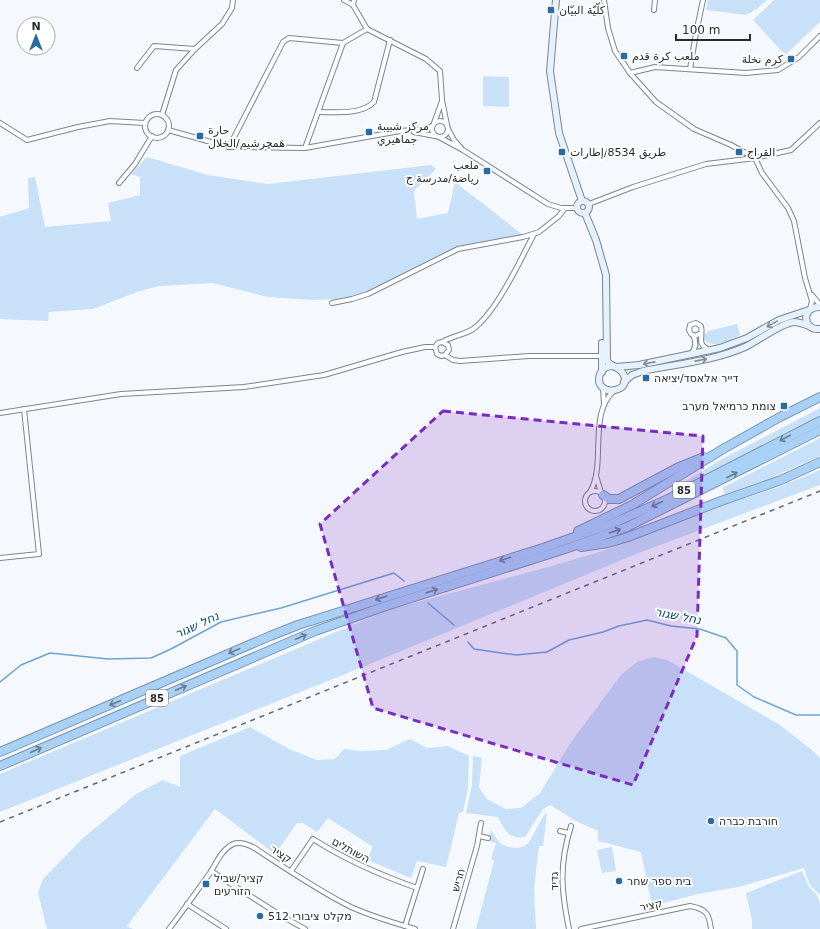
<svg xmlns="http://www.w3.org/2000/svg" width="820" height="929" viewBox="0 0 820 929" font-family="'DejaVu Sans','Noto Naskh Arabic','Noto Sans Hebrew',sans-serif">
<rect width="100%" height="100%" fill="#f5f9fd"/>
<!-- green -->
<g fill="#c8e1f8">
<polygon points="708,0 767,0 757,9 746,15 706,10"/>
<polygon points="774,0 820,0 820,22 785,55 753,20"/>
<polygon points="483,76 509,77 509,107 483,106"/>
<polygon points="147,157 208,175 268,184 431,165 436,169 414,191 417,219 448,213 455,182 523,235 453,252 366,293 337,299 313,300 268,297 213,283 159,286 137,292 93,309 49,312 48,321 0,319 0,217 29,208 28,178 35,177 45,227 111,221 108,203 140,195 140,177 131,174"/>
<path d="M737 324 740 335C729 340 715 350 704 340V335L708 331Z"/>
<polygon points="820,408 820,417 716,470 685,488 681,484 722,459"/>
<polygon points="820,438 820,456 768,479 725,494 722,488"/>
<polygon points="820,470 820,485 636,554 348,673 0,812 0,774 388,610 552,566 609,549 703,512 779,487"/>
<path d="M653 657 667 660 780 725 813 751 820 758V895L810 885 804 868 742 886 694 895 652 906 641 852 598 841V831L576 821 550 805 543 809 525 837C509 839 505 831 498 817L466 813 472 785 473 756 482 758 479 788 487 799 506 809 521 808 540 793 571 742 621 675 637 662Z"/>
<polygon points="250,727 289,749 317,760 335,759 344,749 360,751 386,750 410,739 427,748 448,746 469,756 468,788 463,812 459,813 446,867 417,861 411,878 367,860 373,847 328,818 317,832 303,823 297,823 275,854 215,809 127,926 133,929 47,929 38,893 43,879 83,838 136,794 163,780 180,787 180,756"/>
<path d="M547 813 543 846H539L534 888 536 929H476L494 861 491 859 496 843 489 841 491 830C494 834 497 840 500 843 508 849 523 850 529 842 534 834 538 825 543 817L545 814Z"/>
<polygon points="612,847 616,871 602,873 597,850"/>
<polygon points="802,871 809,887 817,895 820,904 820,929 752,929 752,921 746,893"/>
</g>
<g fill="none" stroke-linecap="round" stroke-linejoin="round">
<!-- stream -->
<g stroke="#6ea4d3" stroke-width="1.5">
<polyline points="428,603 454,625"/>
<polyline points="468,642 474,649 516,655 547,652 569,640 603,632 619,626 647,620 671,626 700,629 726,638 737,651 737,685 754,697 796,715 820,715"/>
<polyline points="0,682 21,665 50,653 108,659 151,658 171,649 221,622 281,608 394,573 404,581"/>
</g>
<!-- street casing -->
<g stroke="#7b858d" stroke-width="6">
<g id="street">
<polyline points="344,0 353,5"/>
<polyline points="354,0 353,5 367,29 426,59 440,71 442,100 447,125"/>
<polyline points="604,0 608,28 615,51 630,73 656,102 694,129 731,145 755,158 791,150 820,123"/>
<polyline points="654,10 655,0"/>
<polyline points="137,68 154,46 195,49"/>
<polyline points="690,69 696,33 703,0"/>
<polyline points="630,73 655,67 746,73 778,70 799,57 820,36"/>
<path d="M318 112C336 112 361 115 374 102L390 40"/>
<circle cx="157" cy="126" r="12"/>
<polyline points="162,115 176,70 195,49 222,24 232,8 233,0"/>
<circle cx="440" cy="129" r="8"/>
<polyline points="0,123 27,140 78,127 110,121 145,123"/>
<polyline points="434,123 442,101"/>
<polyline points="448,129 454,140 461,148"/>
<polyline points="168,130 229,147 305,148 400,131 426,129 432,126"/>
<polyline points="414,132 435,136"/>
<polyline points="439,137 463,150 548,204 561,208 577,208"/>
<polyline points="229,147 283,42 289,38 343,43 367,29"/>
<polyline points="305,148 343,43"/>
<polyline points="119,183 135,164 152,136"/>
<polyline points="589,204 633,187 706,164 755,158 762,173 788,208 794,221 805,278 812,301 810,309"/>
<polyline points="812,295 820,305"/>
<polyline points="332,303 352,299 368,294 458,249 523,237 539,232 559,216 565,208"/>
<path d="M701 333 695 336 691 334 689 330 690 325 696 323 701 326C704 336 695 344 710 350"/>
<path d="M442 342C452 336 464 335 473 329 496 313 521 259 534 234"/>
<path d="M691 354C696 348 697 342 693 335"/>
<polyline points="445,355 449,350 448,345 442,342 438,343 435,347 437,354 441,356 445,355 453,360 460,361 529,356 604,356"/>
<polyline points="603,387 604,405"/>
<polyline points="0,413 121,394 244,387 324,375 402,352 425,347 435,347"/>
<polyline points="596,476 601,492"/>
<circle cx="595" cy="501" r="10"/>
<path d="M590 492C607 464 587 413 615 390"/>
<polyline points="0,558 39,554 24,409"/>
<polyline points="560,831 568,833"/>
<polyline points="479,836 488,838"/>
<polyline points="211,871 280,915 305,929"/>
<path d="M291 871 313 839C346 860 380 875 417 888"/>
<polyline points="187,904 226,929"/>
<polyline points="405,926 423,869"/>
<path d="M169 929C183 911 196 892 210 873 216 864 221 850 233 844 240 841 247 844 253 847 285 868 317 890 351 907 371 916 394 923 415 929"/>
<polyline points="453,929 477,846 481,823"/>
<path d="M569 929C561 889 559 865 571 826"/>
<path d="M581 929 690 906C706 909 709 913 711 929"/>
</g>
</g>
<!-- secondary casing -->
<g stroke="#7b858d" stroke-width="8">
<g id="secondary">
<polyline points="556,0 550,71 559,133 582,201"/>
<circle cx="583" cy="207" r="6"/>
<path d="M585 213 596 240 606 275 607 361C611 367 618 366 622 372 637 393 592 399 600 374 602 369 607 366 613 366"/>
<path d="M820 307C801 306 802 331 820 329"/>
<polyline points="616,367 639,365 720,348 747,338 779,320 809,310"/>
<polyline points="602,372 602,343"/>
<path d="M624 382 632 375 643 371C677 364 713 361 745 347 758 341 781 323 794 322 799 322 804 324 809 326"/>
</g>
</g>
<!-- highway casing -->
<g stroke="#7c97af" stroke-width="10">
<g id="highway">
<polyline points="603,495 609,499 619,499 677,468 704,457"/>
<polyline points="578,531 632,505 723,449 780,417 820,397"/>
<polyline points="581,547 608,543 628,537 721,501 781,480 820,462"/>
<polyline points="0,752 270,636 298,625 543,548 611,524 668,499 820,421"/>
<polyline points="0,766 315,631 386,606 565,549 627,527 820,430"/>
</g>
</g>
<!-- street -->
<use href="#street" stroke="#fff" stroke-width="4"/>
<!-- secondary -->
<use href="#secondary" stroke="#e5f1fc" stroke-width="6"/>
<!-- highway -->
<use href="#highway" stroke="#a9d1f5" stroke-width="8"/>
<!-- rail -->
<polyline stroke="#63676b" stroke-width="1.5" stroke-dasharray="5 5" stroke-linecap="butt" points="0,822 820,491"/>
</g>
<!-- one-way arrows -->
<defs><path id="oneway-shaft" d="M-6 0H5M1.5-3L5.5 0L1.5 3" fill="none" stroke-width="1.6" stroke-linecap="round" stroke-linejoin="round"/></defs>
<g stroke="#868e95">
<use href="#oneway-shaft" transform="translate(772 324) rotate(151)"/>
<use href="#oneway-shaft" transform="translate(701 360) rotate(-11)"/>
<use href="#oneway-shaft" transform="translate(649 363) rotate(169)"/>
</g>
<g stroke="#687e92">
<use href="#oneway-shaft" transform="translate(785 438) rotate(153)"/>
<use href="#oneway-shaft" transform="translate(732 475) rotate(-27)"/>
<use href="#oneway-shaft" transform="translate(657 504) rotate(154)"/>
<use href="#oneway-shaft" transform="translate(615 531) rotate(-19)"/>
<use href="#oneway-shaft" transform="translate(505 559) rotate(163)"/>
<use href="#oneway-shaft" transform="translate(432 591) rotate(-18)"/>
<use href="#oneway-shaft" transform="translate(381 598) rotate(162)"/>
<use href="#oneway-shaft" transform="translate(301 637) rotate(-23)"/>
<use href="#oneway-shaft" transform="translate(234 651) rotate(157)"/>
<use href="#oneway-shaft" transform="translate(181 688) rotate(-23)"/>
<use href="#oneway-shaft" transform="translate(115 703) rotate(157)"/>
<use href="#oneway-shaft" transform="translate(36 750) rotate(-24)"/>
</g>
<!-- marked area -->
<path fill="#7b2cbf" fill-opacity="0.2" stroke="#7b2cbf" stroke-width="3" stroke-dasharray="8 5" stroke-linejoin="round" d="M443 411 703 436 697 636 633 785 373 708 320 524Z"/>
<!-- markers -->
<g fill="#296ca1" stroke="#fff" stroke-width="1.5">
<rect x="547" y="6" width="8" height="8" rx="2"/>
<rect x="620" y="52" width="8" height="8" rx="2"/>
<rect x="787" y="55" width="8" height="8" rx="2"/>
<rect x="365" y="128" width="8" height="8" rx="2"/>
<rect x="196" y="132" width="8" height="8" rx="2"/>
<rect x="558" y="148" width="8" height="8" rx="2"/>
<rect x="735" y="148" width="8" height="8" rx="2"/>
<rect x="483" y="167" width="8" height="8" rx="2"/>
<rect x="642" y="374" width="8" height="8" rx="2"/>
<rect x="780" y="402" width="8" height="8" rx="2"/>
<circle cx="711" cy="821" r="4"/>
<circle cx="619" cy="881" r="4"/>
<rect x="202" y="880" width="8" height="8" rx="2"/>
<circle cx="260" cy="916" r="4"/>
</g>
<g text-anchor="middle" stroke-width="4" stroke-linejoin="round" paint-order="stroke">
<!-- shield labels -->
<g fill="#fff" stroke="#686b6d" stroke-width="1">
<rect x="673" y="482" width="22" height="16" rx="3"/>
<rect x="146" y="690" width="22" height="16" rx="3"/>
</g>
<g font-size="10" font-weight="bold" fill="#272b2e">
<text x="684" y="494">85</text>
<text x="157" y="702">85</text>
</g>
<!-- poi labels -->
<g font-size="11" fill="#272b2e" stroke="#fff" text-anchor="start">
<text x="559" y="14">كلّيّة البيّان</text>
<text x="632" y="60">ملعب كرة قدم</text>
<text x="783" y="63" text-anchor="end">كرم نخلة</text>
<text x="377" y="130">مركز شبيبة<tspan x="377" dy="13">جماهيري</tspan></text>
<text x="208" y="134">حارة<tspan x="208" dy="13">هَمچرشيم/الخلال</tspan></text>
<text x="570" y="156">طريق 8534/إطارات</text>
<text x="747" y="156">القراج</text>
<text x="479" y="169" text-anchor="end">ملعب<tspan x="479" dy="13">رياضة/مدرسة ج</tspan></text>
<text x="654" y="382">דייר אלאסד/יציאה</text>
<text x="776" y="410" text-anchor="end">צומת כרמיאל מערב</text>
<text x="719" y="825">חורבת כברה</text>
<text x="214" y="882">קציר/שביל<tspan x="214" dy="13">הזורעים</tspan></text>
<text x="627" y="885">בית ספר שחר</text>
<text x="268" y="920">מקלט ציבורי 512</text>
</g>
<!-- street labels -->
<g font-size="11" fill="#272b2e" stroke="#fff">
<text transform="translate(351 850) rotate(28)" y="4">השותלים</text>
<text transform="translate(281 854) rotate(33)" y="4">קציר</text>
<text transform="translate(458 880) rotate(-74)" y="4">חריש</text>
<text transform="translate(554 881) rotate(-91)" y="4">גדיד</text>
<text transform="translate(651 905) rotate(-12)" y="4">קציר</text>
</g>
<!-- water labels -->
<g font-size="12" font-style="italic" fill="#0a4976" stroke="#fff">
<text transform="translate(678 616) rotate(11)" y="4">נחל שגור</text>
<text transform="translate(197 625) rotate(-25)" y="4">נחל שגור</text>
</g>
</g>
<!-- north arrow -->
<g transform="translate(36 36)"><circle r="19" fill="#ffffff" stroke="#a9aaab"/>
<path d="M0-3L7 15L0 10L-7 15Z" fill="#296ca1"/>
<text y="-6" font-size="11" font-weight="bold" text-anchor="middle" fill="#272b2e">N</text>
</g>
<!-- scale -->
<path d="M676 34v6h74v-6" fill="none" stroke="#272b2e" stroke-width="2"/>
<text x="682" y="34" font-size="12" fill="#272b2e" stroke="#ffffff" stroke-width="3" paint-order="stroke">100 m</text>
</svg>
